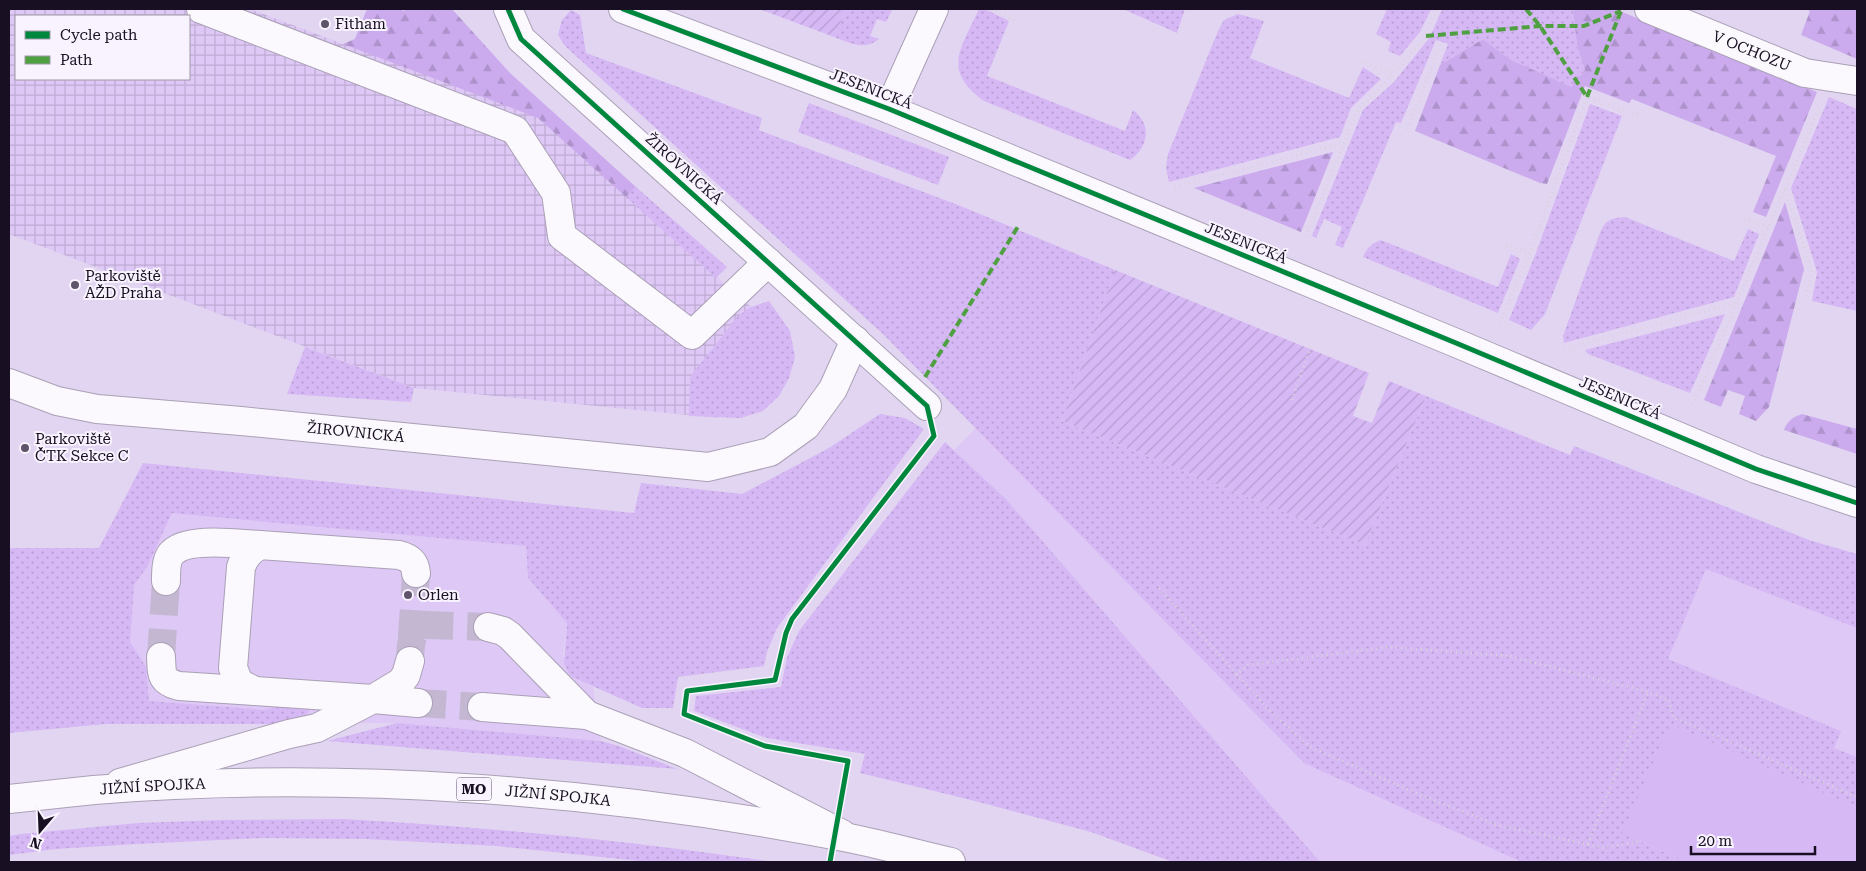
<svg xmlns="http://www.w3.org/2000/svg" width="1866" height="871" viewBox="0 0 1866 871" font-family="'Roboto Serif',serif">
<defs>
<pattern id="industrial-grid" width="8" height="8" patternUnits="userSpaceOnUse" patternTransform="scale(1.25)"><rect width="8" height="8" fill="#dec8f6"/><path d="M0 4h8M4 0v8" fill="none" stroke="#beabd3"/></pattern>
<pattern id="grass-dots" width="8" height="8" patternUnits="userSpaceOnUse" patternTransform="scale(1.25)"><rect width="8" height="8" fill="#d6b8f5"/><path d="M2 2h.1M6 6h.1" fill="none" stroke="#b79dd2" stroke-width="1.8" stroke-linecap="round"/></pattern>
<pattern id="forest-firs" width="22" height="20" patternUnits="userSpaceOnUse" patternTransform="scale(1.25)"><rect width="22" height="20" fill="#cbabed"/><path d="M5 1l3.5 6h-7zM16 11l3.5 6h-7z" fill="#ae92cb"/></pattern>
<pattern id="garden-furrows" width="10" height="10" patternUnits="userSpaceOnUse" patternTransform="scale(1.25)"><rect width="10" height="10" fill="#d6b8f5"/><path d="M-1 1l2-2M0 10L10 0M9 11l2-2" fill="none" stroke="#b79dd2"/></pattern>
</defs>
<rect width="100%" height="100%" fill="#e2d5f1"/>
<!-- built -->
<g fill="#dec8f6">
<polygon points="976,428 1137,593 1692,535 1857,597 1857,862 1320,862 1006,499 954,450"/>
<polygon points="121,507 526,546 528,578 567,623 563,655 570,676 593,687 601,741 397,723 106,724"/>
</g>
<!-- industrial -->
<path fill="url(#industrial-grid)" fill-rule="evenodd" d="M9 9H250L343 44 355 39 367 9H399L428 20 768 322 718 418 414 388 9 234ZM16 16H189V79H16Z"/>
<!-- grass -->
<g fill="url(#grass-dots)">
<path d="M847 9H891L892 10 886 22 877 19 870 36 879 39C864 51 850 43 834 37Z"/>
<path d="M979 9H985L1009 21 987 76 1125 131 1133 110C1152 124 1149 147 1130 160L984 101C941 70 961 49 979 9Z"/>
<polygon points="1123,9 1185,9 1177,33"/>
<polygon points="1387,9 1431,9 1420,32 1400,56 1388,51 1391,42 1376,34"/>
<polygon points="1442,9 1573,9 1577,46 1585,70 1570,88 1511,60 1483,39 1440,65 1448,44 1436,40 1401,123 1396,122 1343,248 1335,245 1342,227 1324,219 1316,238 1312,236 1363,110 1394,82 1430,37"/>
<polygon points="571,10 580,15 586,53 762,118 759,130 958,205 1115,270 1062,421 1365,545 1426,396 1570,455 1574,446 1809,540 1857,554 1857,628 1706,569 1668,659 1841,731 1834,748 1857,757 1857,808 1670,724 1639,841 1687,862 1522,862 1304,763 883,334 565,46 558,35 562,20"/>
<polygon points="1238,14 1264,21 1250,58 1349,98 1363,67 1381,79 1351,108 1340,137 1169,182 1166,168 1168,154 1218,31 1224,20"/>
<polygon points="1829,97 1857,109 1857,149 1855,151 1857,153 1857,311 1812,301 1817,272 1791,188"/>
<polygon points="809,103 949,157 938,185 798,132"/>
<polygon points="1590,104 1622,116 1545,314 1531,330 1509,320 1536,253"/>
<polygon points="636,187 727,267 716,278 626,197"/>
<path d="M1625 217 1734 261 1748 229 1759 234 1734 297 1564 343 1563 336 1601 230C1607 219 1612 218 1625 217Z"/>
<path d="M1381 240 1498 287 1511 254 1520 259 1498 313 1363 257C1367 248 1372 243 1381 240Z"/>
<polygon points="769,301 790,331 795,357 789,378 779,396 763,411 741,418 689,416 690,377 738,316 751,307"/>
<polygon points="1725,314 1690,393 1588,354 1585,350"/>
<polygon points="305,347 414,388 411,402 287,394"/>
<polygon points="880,414 905,418 924,429 777,628 767,652 764,666 678,677 673,708 642,708 570,676 564,663 567,623 528,578 526,546 172,513 147,567 134,585 130,642 146,667 149,701 264,710 297,701 306,703 309,711 303,719 277,724 106,724 9,733 9,548 99,548 143,463 634,513 641,483 742,494 829,448"/>
<polygon points="945,442 1006,499 1320,862 1173,862 1091,832 971,800 860,773 865,754 767,738 694,711 696,696 781,687 787,657 799,631"/>
<polygon points="397,723 601,741 619,746 677,769 327,741"/>
<path d="M343 819C487 827 631 841 774 862H649L496 846 365 839 263 838 137 844 56 849 9 855V836L21 834 138 823 222 820Z"/>
</g>
<!-- forest -->
<g fill="url(#forest-firs)">
<polygon points="367,9 399,9 404,11 407,9 452,9 510,73 636,187 626,197 538,118 343,44 355,39"/>
<polygon points="1573,9 1615,9 1817,92 1766,217 1753,212 1776,156 1632,99 1629,103 1585,86 1547,184 1540,183 1415,131 1440,65 1483,39 1511,60 1571,87 1585,70 1577,46"/>
<polygon points="1805,9 1857,9 1857,59 1801,35 1810,11"/>
<polygon points="1333,152 1301,232 1194,188"/>
<polygon points="1785,202 1804,269 1769,407 1756,421 1739,414 1745,396 1728,390 1721,407 1704,400"/>
<path d="M1802 414 1857 429V454L1784 430C1787 421 1793 417 1802 414Z"/>
</g>
<!-- garden -->
<g fill="url(#garden-furrows)">
<polygon points="759,9 847,9 834,37"/>
<polygon points="1115,270 1369,373 1353,416 1372,423 1389,381 1426,396 1365,545 1062,421"/>
</g>
<!-- pitch -->
<polygon fill="#d6b8f5" points="1670,724 1857,808 1857,862 1687,862 1622,833"/>
<g fill="none" stroke-linecap="round" stroke-linejoin="round">
<!-- minor-tunnel -->
<g stroke="#c4b7d2" stroke-width="28" stroke-dasharray="28 14" stroke-linecap="butt">
<polyline points="412,638 416,573"/>
<polyline points="161,657 166,581"/>
<path d="M410 661C411 647 409 630 426 625L488 627"/>
<polyline points="418,703 482,707"/>
</g>
<!-- minor casing -->
<g stroke="#aaa0b6" stroke-width="30">
<g id="minor">
<polyline points="201,9 515,130 556,193 562,236 692,335 768,262"/>
<polyline points="508,9 521,39 927,406"/>
<polyline points="623,9 889,109 1456,343 1756,469 1857,503"/>
<path id="s1" d="M1649 9 1805 73 1857 81"/>
<polyline points="889,109 934,9"/>
<path id="s2" d="M9 383 57 401 97 409 241 421 708 467 770 452 806 426 833 389 855 340"/>
<path d="M166 581C166 573 166 560 171 554 186 536 239 544 260 545"/>
<polyline points="488,627 503,631 510,636 587,715"/>
<path d="M161 657C162 674 160 681 179 686L255 691"/>
<path d="M410 661 406 675 401 682 373 699 255 691 239 683 233 668 241 567C245 556 250 551 260 545L399 555C410 558 415 562 416 573"/>
<polyline points="482,707 587,715 685,753 842,834"/>
<polyline points="120,783 289,734 317,728 373,699 418,703"/>
</g>
</g>
<!-- highway casing -->
<g stroke="#aaa0b6" stroke-width="30">
<g id="highway">
<path id="s3" d="M9 799C37 796 66 793 94 790 342 770 605 790 849 838 883 845 917 854 951 862"/>
</g>
</g>
<!-- path -->
<g stroke="#d8d3dd" stroke-width="3" stroke-dasharray="1 4" stroke-linecap="butt">
<polyline points="991,9 1015,21"/>
<polyline points="1357,59 1393,73"/>
<polyline points="1407,129 1442,42"/>
<polyline points="1175,187 1343,143"/>
<polyline points="1785,190 1812,272 1805,304"/>
<polyline points="1744,218 1768,227"/>
<polyline points="1304,241 1358,109 1384,84 1426,36 1437,9"/>
<polyline points="1506,245 1530,253"/>
<polyline points="1500,323 1530,253 1587,97 1639,116"/>
<polyline points="1564,349 1736,303"/>
<polyline points="1292,400 1312,342"/>
<polyline points="1693,405 1818,111"/>
<polyline points="1159,588 1268,709 1310,747 1418,794 1497,825 1604,848 1639,841"/>
<polyline points="1236,675 1248,665 1389,647 1509,656 1648,692 1669,700 1673,717 1857,797"/>
<polyline points="685,714 684,714 687,691 775,680 786,633 792,619 929,442"/>
<polyline points="723,730 765,746 848,761"/>
<polyline points="1588,844 1648,692"/>
</g>
<!-- minor -->
<use href="#minor" stroke="#fbf9fd" stroke-width="28"/>
<!-- highway -->
<use href="#highway" stroke="#fbf9fd" stroke-width="28"/>
<!-- quiet -->
<g stroke="#4fa041" stroke-width="4" stroke-dasharray="8 4" stroke-linecap="butt">
<polyline points="1526,9 1540,26 1587,97"/>
<polyline points="1426,36 1540,26 1584,26 1621,11"/>
<polyline points="1587,97 1621,11"/>
<polyline points="925,377 1019,225"/>
</g>
<!-- cycleway casing -->
<g stroke="#f8f3fe" stroke-width="8">
<g id="cycleway">
<polyline points="508,9 521,39 927,406 934,436 792,619 786,633 775,680 687,691 684,714 765,746 848,761 830,862"/>
<polyline points="623,9 889,109 1456,343 1756,469 1857,503"/>
</g>
</g>
<!-- cycleway -->
<use href="#cycleway" stroke="#00873e" stroke-width="5"/>
</g>
<!-- markers -->
<g fill="#5f546a" stroke="#f8f3fe" stroke-width="2">
<circle cx="325" cy="24" r="5"/>
<circle cx="75" cy="285" r="5"/>
<circle cx="25" cy="448" r="5"/>
<circle cx="408" cy="595" r="5"/>
</g>
<g text-anchor="middle" stroke-width="4" stroke-linejoin="round" paint-order="stroke">
<!-- shield labels -->
<rect fill="#f8f3fe" stroke="#5c5364" stroke-width="1" x="456.5" y="777.5" width="35" height="23" rx="4"/>
<g font-size="14" font-weight="bold" fill="#190f22">
<text x="474" y="794">MO</text>
</g>
<!-- poi labels -->
<g font-size="15" fill="#190f22" stroke="#f8f3fe" text-anchor="start">
<text x="335" y="29">Fitham</text>
<text x="85" y="281">Parkoviště<tspan x="85" dy="17">AŽD Praha</tspan></text>
<text x="35" y="444">Parkoviště<tspan x="35" dy="17">ČTK Sekce C</tspan></text>
<text x="418" y="600">Orlen</text>
</g>
<!-- street labels -->
<g font-size="15" fill="#190f22" stroke="#f8f3fe">
<text dy="5" stroke="none"><textPath href="#s1" startOffset="111">V OCHOZU</textPath></text>
<text transform="translate(871 89) rotate(21)" y="5">JESENICKÁ</text>
<text transform="translate(684 169) rotate(42)" y="5">ŽIROVNICKÁ</text>
<text transform="translate(1246 243) rotate(22)" y="5">JESENICKÁ</text>
<text transform="translate(1620 398) rotate(23)" y="5">JESENICKÁ</text>
<text dy="5" stroke="none"><textPath href="#s2" startOffset="352">ŽIROVNICKÁ</textPath></text>
<text dy="5" stroke="none"><textPath href="#s3" startOffset="144">JIŽNÍ SPOJKA</textPath></text>
<text dy="5" stroke="none"><textPath href="#s3" startOffset="550">JIŽNÍ SPOJKA</textPath></text>
</g>
</g>
<!-- border -->
<rect width="1866" height="871" fill="none" stroke="#190f22" stroke-width="20"/>
<!-- legend -->
<rect x="15" y="15" width="175" height="65" fill="#f8f3fe" stroke="#9f98a6"/>
<rect x="25" y="31" width="25" height="8" fill="#00873e" stroke="#9f98a6"/>
<text x="60" y="40" font-size="15" fill="#190f22">Cycle path</text>
<rect x="25" y="56" width="25" height="8" fill="#4fa041" stroke="#9f98a6"/>
<text x="60" y="65" font-size="15" fill="#190f22">Path</text>
<!-- north arrow -->
<g transform="translate(40 831) rotate(199)" stroke="#f8f3fe" stroke-width="4" paint-order="stroke">
<path d="M0-4L9 19L0 12L-9 19Z" fill="#190f22"/>
<text y="-8" font-size="14" font-weight="bold" text-anchor="middle" fill="#190f22">N</text>
</g>
<!-- scale -->
<path d="M1691 846v8h124v-8" fill="none" stroke="#190f22" stroke-width="2.5"/>
<text x="1698" y="846" font-size="15" fill="#190f22" stroke="#f8f3fe" stroke-width="4" paint-order="stroke">20 m</text>
</svg>
